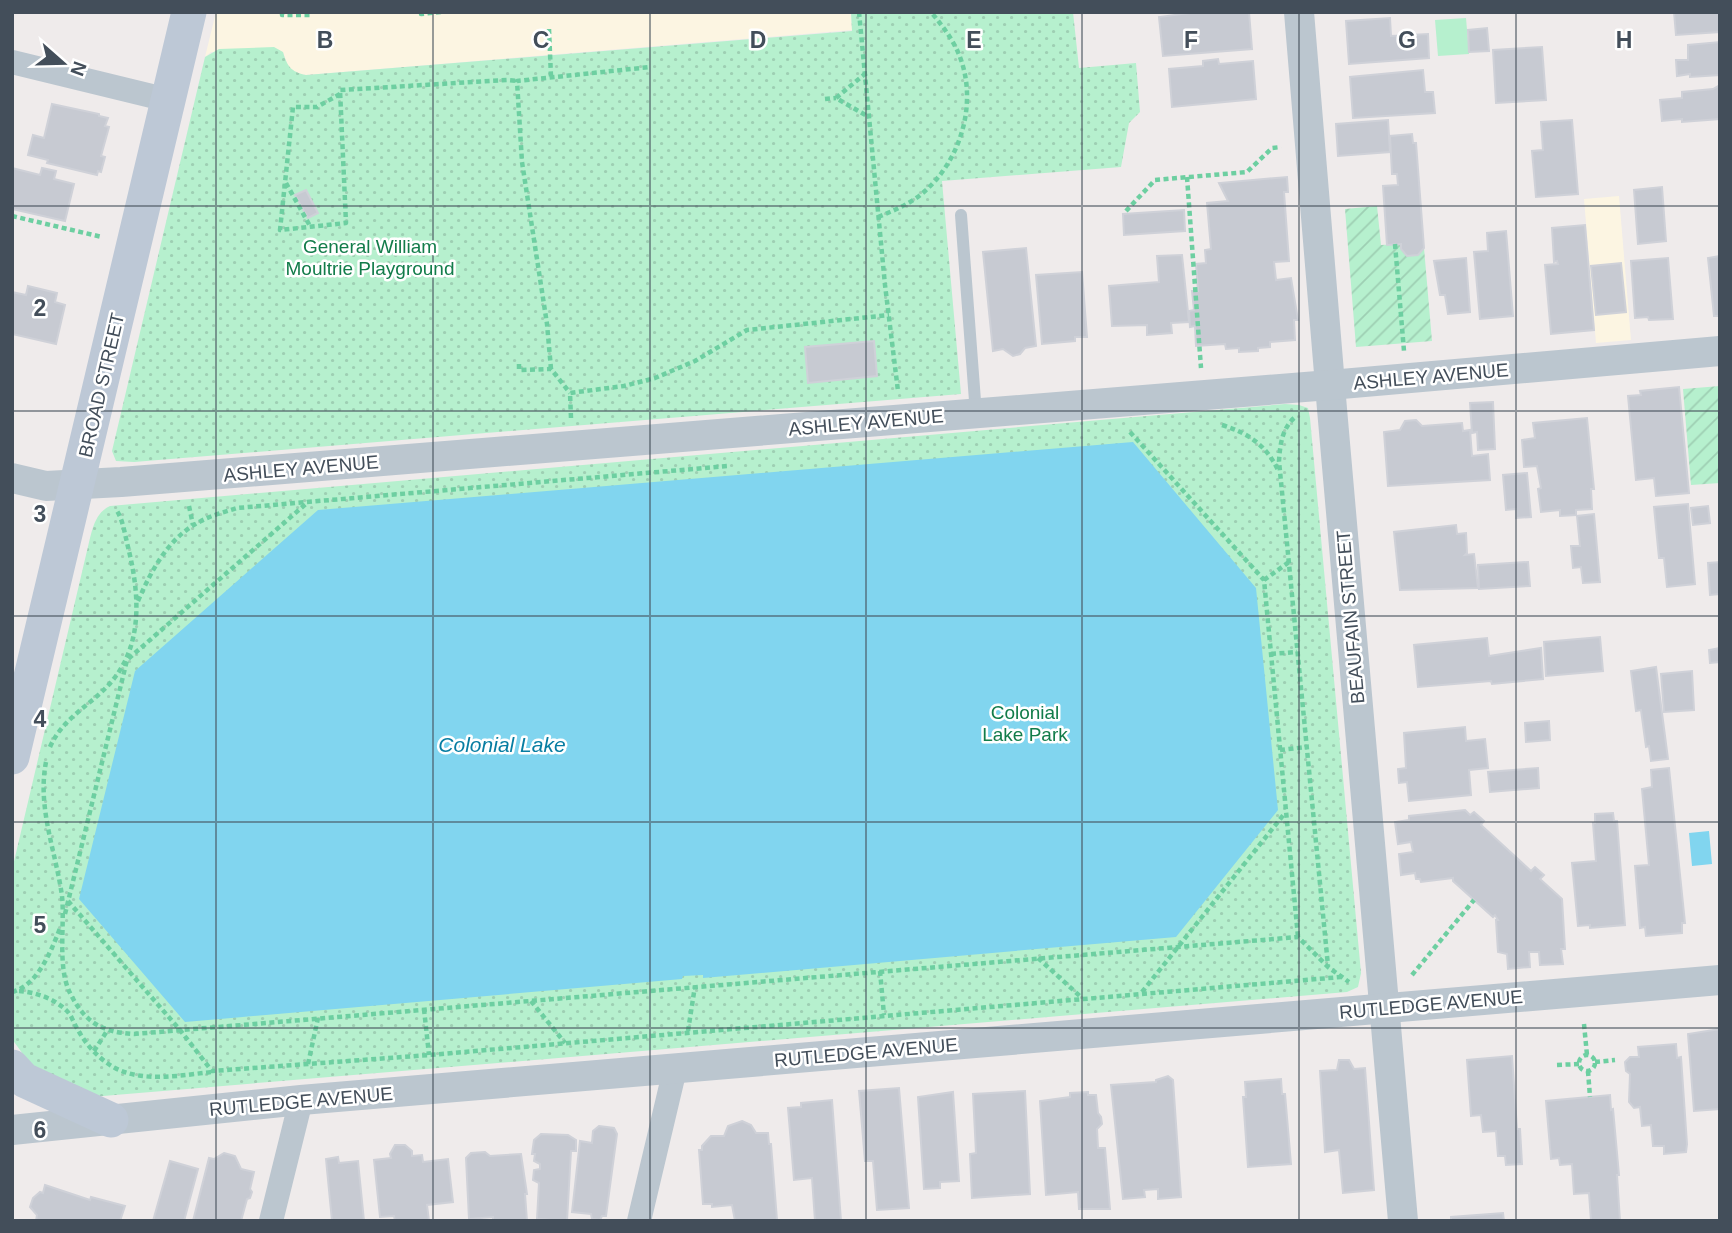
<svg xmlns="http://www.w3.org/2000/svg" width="1732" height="1233" viewBox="0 0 1732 1233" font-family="Arial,sans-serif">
<defs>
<pattern id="park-dots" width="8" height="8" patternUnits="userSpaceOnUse" patternTransform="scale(1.75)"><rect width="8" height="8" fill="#b6f0ce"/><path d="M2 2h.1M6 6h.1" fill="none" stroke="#9ecfb3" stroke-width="1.8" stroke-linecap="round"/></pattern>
<pattern id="garden-furrows" width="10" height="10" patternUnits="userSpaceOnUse" patternTransform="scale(1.75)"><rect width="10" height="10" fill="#b6f0ce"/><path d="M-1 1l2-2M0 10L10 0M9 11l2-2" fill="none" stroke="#9ecfb3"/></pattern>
</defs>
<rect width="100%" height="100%" fill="#efebeb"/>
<!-- commercial -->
<g fill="#fcf5e2">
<polygon points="216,12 851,12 852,30 306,75 294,73 287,64 283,52 211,52 205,57"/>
<polygon points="1619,196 1631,340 1596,343 1584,199"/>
</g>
<!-- grass -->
<polygon fill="#b6f0ce" points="1466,18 1469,54 1438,56 1435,20"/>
<!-- park -->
<g fill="url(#park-dots)">
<path d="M851 12H1073L1079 68 1136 63 1140 112 1129 123 1121 167 942 181 961 394 134 462 116 461 112 451 205 57 219 49 274 47 283 52C287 66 291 72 306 75L852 31Z"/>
<path d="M1285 404 1299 405 1308 408 1310 418 1361 973 1358 987 1347 992 91 1097 36 1072 12 1039V870L86 555C91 538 92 514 110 506Z"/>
</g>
<!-- garden -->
<g fill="url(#garden-furrows)">
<polygon points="1377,206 1381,245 1401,244 1401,249 1407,256 1424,248 1432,341 1356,347 1345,209"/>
<polygon points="1720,386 1720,483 1691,485 1683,389"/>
</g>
<!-- water -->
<g fill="#81d5ef">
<polygon points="1133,442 1256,588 1278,810 1176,937 703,978 703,975 683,976 682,979 185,1022 79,899 135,671 318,510"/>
<polygon points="1709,831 1712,864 1692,866 1689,833"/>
</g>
<!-- building -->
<g fill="#c7cad2" stroke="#cfd1d8" stroke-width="2">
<polygon points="1197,12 1249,12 1252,49 1163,56 1159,17"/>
<polygon points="1674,12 1720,12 1720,32 1676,35"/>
<polygon points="1390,18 1391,36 1428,34 1429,58 1349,64 1346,21"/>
<polygon points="1487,28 1489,51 1469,52 1468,30"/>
<polygon points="1720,42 1720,75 1690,77 1690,74 1677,76 1676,60 1688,60 1688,45"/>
<polygon points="1542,47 1546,100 1496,103 1493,50"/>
<polygon points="1218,59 1219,64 1253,61 1256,99 1172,107 1169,69 1203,66 1203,61"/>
<polygon points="1423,70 1425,92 1433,92 1435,113 1353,118 1350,77"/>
<polygon points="1720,85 1720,119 1682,122 1682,119 1662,121 1660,100 1682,98 1682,92 1713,89"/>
<polygon points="52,104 99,114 99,116 108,118 105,126 109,127 101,156 105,157 101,172 98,171 97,175 47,163 48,160 28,155 33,135 44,138"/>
<polygon points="1388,120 1390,152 1338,156 1336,124"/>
<polygon points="1572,120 1578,194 1536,197 1532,151 1543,150 1541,122"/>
<polygon points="1412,134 1413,143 1416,143 1424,248 1418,255 1407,256 1401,249 1401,244 1387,245 1383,186 1398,185 1397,174 1392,174 1390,136"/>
<polygon points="12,168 40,175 42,168 56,171 54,179 74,184 65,221 12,209"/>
<polygon points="1287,177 1288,192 1284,192 1289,261 1274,262 1276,280 1291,278 1298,320 1294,320 1295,340 1270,342 1270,347 1258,348 1258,351 1239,352 1239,348 1226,349 1225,344 1196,346 1195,326 1190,327 1189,311 1194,310 1192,291 1198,291 1196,264 1206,263 1205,250 1211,249 1207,203 1228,201 1219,183"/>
<polygon points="1662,187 1666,241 1638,244 1634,190"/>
<polygon points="306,190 318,213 308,218 295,195"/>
<polygon points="1184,210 1185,231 1124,235 1123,214"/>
<polygon points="1585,225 1594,330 1551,334 1545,265 1558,264 1557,261 1554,262 1552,228"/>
<polygon points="1506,231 1513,316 1480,319 1474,252 1488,251 1487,233"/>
<polygon points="1026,248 1036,346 1025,348 1020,354 1013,356 1003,349 993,351 983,252"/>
<polygon points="1182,255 1189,322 1171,323 1172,333 1147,335 1147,325 1112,326 1109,286 1159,282 1157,256"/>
<polygon points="1720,256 1720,316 1714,316 1708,258"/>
<polygon points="1466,258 1470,312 1448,314 1445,295 1440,295 1434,261"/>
<polygon points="1668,258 1673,319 1649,320 1648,317 1635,318 1631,261"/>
<polygon points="1621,263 1626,312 1596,315 1591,266"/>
<polygon points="1082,272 1087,337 1075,337 1075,341 1042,344 1036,275"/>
<polygon points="28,286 57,293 55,302 65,305 56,344 12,334 12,292 26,295"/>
<polygon points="874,341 877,376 808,383 805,347"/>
<polygon points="1679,387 1689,493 1656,496 1654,478 1636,480 1628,396 1641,395 1640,391"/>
<polygon points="1493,402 1495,449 1478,450 1477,432 1472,433 1470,403"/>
<polygon points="1587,418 1594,489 1591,489 1592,509 1576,510 1576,515 1560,516 1560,510 1541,512 1538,489 1541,488 1537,466 1524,467 1522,440 1535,438 1533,423"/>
<polygon points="1416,420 1422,426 1462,423 1463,431 1470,430 1472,456 1488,454 1490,480 1388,486 1384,432 1400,430 1405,421"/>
<polygon points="1527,473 1531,517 1516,518 1516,509 1506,510 1503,475"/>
<polygon points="1688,504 1695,584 1667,587 1664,558 1659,558 1654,507"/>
<polygon points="1708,506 1710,523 1693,525 1691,508"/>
<polygon points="1594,514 1600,582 1583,583 1581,567 1573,568 1571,546 1580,546 1577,516"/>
<polygon points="1456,525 1457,534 1466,533 1467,553 1465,555 1474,554 1478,588 1400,590 1394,532"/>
<polygon points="1528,562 1530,586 1479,589 1478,565"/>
<polygon points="1720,562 1720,594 1710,595 1708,563"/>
<polygon points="1600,637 1603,671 1546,676 1544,642"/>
<polygon points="1487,638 1489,656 1541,648 1543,679 1492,684 1491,681 1418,687 1414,645"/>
<polygon points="1720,648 1720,662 1710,663 1709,650"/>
<polygon points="1656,667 1668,759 1651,761 1649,746 1646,747 1641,710 1636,711 1631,671"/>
<polygon points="1692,671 1694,710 1664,712 1661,674"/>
<polygon points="1549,721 1550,740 1526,742 1525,723"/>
<polygon points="1465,727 1466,741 1485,739 1488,768 1469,770 1471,795 1409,801 1407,782 1399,783 1398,769 1406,768 1404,733"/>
<polygon points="1538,768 1539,788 1490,792 1488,772"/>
<polygon points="1669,768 1685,923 1682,923 1682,933 1646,936 1645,927 1640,928 1635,866 1649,865 1642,789 1652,787 1651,770"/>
<polygon points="1465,810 1470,815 1474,812 1484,821 1481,825 1531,871 1535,867 1544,875 1540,879 1562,899 1565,949 1561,949 1563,964 1540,965 1539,952 1529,952 1530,967 1508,969 1507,954 1498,952 1496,920 1498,920 1495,915 1493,917 1453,881 1453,878 1421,882 1420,879 1416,879 1415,873 1401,875 1399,854 1413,852 1411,842 1398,844 1395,822 1409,820 1409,816"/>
<polygon points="1613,813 1614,821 1617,821 1625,925 1590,928 1590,925 1578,926 1572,863 1596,861 1593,823 1595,823 1595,814"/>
<polygon points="1720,1029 1720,1109 1694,1111 1688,1034"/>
<polygon points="1676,1044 1677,1058 1681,1057 1687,1144 1686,1152 1664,1154 1664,1146 1653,1146 1651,1125 1642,1126 1640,1107 1634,1108 1629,1102 1630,1074 1626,1071 1625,1062 1630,1057 1639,1057 1638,1047"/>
<polygon points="1512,1056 1517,1129 1520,1129 1522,1164 1506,1165 1505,1156 1498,1156 1496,1131 1483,1132 1481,1115 1471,1116 1467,1060"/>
<polygon points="1339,1060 1349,1060 1354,1069 1365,1068 1374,1190 1343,1193 1339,1150 1325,1152 1320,1071 1337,1070"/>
<polygon points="1168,1076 1173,1080 1181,1197 1158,1199 1158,1189 1144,1190 1145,1197 1123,1199 1111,1085 1156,1082 1156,1080"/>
<polygon points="1281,1079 1282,1094 1285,1094 1291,1164 1248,1167 1243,1097 1246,1097 1245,1082"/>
<polygon points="899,1088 909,1208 877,1210 873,1161 865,1161 859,1091"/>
<polygon points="1025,1091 1030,1194 972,1198 970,1154 976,1153 973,1094"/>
<polygon points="953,1092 959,1181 940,1182 940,1188 924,1189 918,1097"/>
<polygon points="1088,1092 1088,1095 1096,1095 1098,1113 1101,1117 1102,1124 1097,1129 1098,1148 1105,1148 1110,1209 1079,1209 1078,1192 1046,1195 1040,1101 1070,1097 1070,1093"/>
<polygon points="1610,1095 1611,1110 1613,1109 1619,1175 1617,1175 1620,1221 1591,1221 1589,1193 1574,1194 1572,1164 1560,1165 1559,1158 1551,1159 1546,1101"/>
<polygon points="832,1100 841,1221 815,1221 812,1178 794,1180 788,1108 801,1107 801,1103"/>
<polygon points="742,1121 751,1125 756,1133 768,1133 769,1144 771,1144 777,1220 735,1221 732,1205 712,1207 712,1204 703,1204 699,1150 702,1150 702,1146 711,1136 724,1136 728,1126"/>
<polygon points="599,1126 614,1128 617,1134 606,1216 602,1216 600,1220 592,1219 591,1214 572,1212 580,1141 592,1143 593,1131"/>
<polygon points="541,1134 568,1135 576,1140 576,1151 571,1151 567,1221 537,1219 539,1183 533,1180 534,1170 540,1169 540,1164 534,1161 535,1154 532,1154 534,1140"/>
<polygon points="395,1145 405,1145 412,1151 412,1156 422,1155 423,1162 448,1159 453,1202 427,1205 429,1221 395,1221 394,1216 380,1217 374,1160 391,1158 390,1154"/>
<polygon points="485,1152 490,1156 521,1154 527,1194 525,1194 527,1221 493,1221 493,1217 469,1219 466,1158 471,1153"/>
<polygon points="224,1153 235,1156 241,1169 254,1172 250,1189 252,1192 250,1198 247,1199 241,1221 193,1221 209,1158 214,1159"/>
<polygon points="338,1157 339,1163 358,1161 364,1221 332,1221 326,1159"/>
<polygon points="170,1161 198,1169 184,1221 153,1221"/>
<polygon points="45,1185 90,1200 91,1197 125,1206 120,1221 36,1221 37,1215 30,1207 33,1198 40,1192 43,1193"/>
<polygon points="1503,1213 1504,1221 1451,1221 1451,1217"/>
</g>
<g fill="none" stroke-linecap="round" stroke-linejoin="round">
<!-- path -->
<g stroke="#6dcfa1" stroke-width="4.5" stroke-dasharray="5 3.5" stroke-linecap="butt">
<polyline points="282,12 282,15 311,15 311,12"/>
<polyline points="421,12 421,14 441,12"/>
<polyline points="859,12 885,285 898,391"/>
<polyline points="549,29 551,77"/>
<polyline points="866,73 836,98 869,117"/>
<polyline points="340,94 317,107 293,107 280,230 346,223 340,90 507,80 517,81"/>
<polyline points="825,99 836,98"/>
<polyline points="1187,177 1201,368"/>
<polyline points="286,183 310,226"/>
<polyline points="1126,211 1155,180 1247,172 1272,148 1281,147"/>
<polyline points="12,216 102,237"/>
<path d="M878 217C895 210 912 203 925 191 960 160 976 107 962 63 956 43 944 28 931 12"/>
<polyline points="1395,244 1404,351"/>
<polyline points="519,364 519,370 551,369 570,393"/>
<polyline points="551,369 547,324 522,162 517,81 650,67"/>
<polyline points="571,418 570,393 624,386 655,378 695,361 747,330 889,315"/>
<path d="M1294 418C1282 429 1280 445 1279 461L1328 966"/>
<path d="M1222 425C1248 433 1266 445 1278 470"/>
<polyline points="1130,432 1264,580 1298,937"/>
<polyline points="189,506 193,525"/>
<polyline points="1264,580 1289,562"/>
<path d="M138 601C152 569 169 537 201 521 212 515 225 512 237 508L728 466"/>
<polyline points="1271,654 1297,652"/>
<path d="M50 747C63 717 92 705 112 681 144 643 139 591 128 547 125 535 123 520 117 511"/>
<polyline points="1280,750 1307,747"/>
<path d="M46 762C37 808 56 852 62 896 65 925 57 967 70 993 85 1023 102 1032 134 1034L1298 937 1328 967 1349 982"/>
<polyline points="68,901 180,1030 212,1071 429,1055 1341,977"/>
<polyline points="65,914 127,660 308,502"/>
<polyline points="1038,958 1082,998"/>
<polyline points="880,971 884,1015"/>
<polyline points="1412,975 1474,900"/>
<path d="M19 991C36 992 55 999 67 1011 72 1016 74 1024 78 1030 87 1046 99 1059 115 1068 144 1083 182 1075 212 1072"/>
<path d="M12 992C39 985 52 948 61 926"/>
<polyline points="1142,992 1285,813"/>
<polyline points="531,1001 565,1043"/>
<polyline points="424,1009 429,1055"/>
<polyline points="1584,1024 1587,1055"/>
<polyline points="688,1031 695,986"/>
<polyline points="94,1051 107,1031"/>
<circle cx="1587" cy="1063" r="8"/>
<polyline points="1595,1062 1615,1060"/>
<polyline points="308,1064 318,1018"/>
<polyline points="1557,1065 1579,1064"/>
<polyline points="1588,1071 1590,1097"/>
</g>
<!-- service -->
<polyline stroke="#bbc6cf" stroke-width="12" points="961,215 976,414"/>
<!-- minor -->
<g stroke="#bbc6cf" stroke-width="24">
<polyline points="12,62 168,100"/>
<polyline points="271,1221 301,1100"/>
<polyline points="639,1221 675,1069"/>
</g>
<!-- tertiary -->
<g stroke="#bbc6cf" stroke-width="30">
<polyline points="1299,12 1332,409 1403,1221"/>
<polyline points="12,478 46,486 121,482 1330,385 1720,351"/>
<polyline points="12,1130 301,1100 1720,980"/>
</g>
<!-- secondary -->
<g stroke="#bdc8d6" stroke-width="35">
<polyline points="12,757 189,12"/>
<polyline points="12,1067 24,1080 111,1120"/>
</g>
</g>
<!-- grid -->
<path fill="none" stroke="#434e5a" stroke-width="2" stroke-opacity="0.55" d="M216 12V1221M433 12V1221M650 12V1221M866 12V1221M1082 12V1221M1299 12V1221M1516 12V1221M12 206H1720M12 411H1720M12 616H1720M12 822H1720M12 1028H1720"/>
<g text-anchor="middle" stroke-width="5" stroke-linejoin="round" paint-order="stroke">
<!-- park labels -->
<g font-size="19" fill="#127c4a" stroke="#fff">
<text x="370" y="253">General William<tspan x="370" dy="22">Moultrie Playground</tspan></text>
<text x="1025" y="719">Colonial<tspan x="1025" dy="22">Lake Park</tspan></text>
</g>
<!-- street labels -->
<g font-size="19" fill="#434e5a" stroke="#fff">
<text transform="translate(1431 376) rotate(-5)" y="7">ASHLEY AVENUE</text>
<text transform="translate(101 385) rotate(-77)" y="7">BROAD STREET</text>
<text transform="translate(866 422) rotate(-5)" y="7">ASHLEY AVENUE</text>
<text transform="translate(301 468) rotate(-5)" y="7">ASHLEY AVENUE</text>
<text transform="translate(1350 617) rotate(-95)" y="7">BEAUFAIN STREET</text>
<text transform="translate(1431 1004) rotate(-5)" y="7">RUTLEDGE AVENUE</text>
<text transform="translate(866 1052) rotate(-5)" y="7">RUTLEDGE AVENUE</text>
<text transform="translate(301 1101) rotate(-5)" y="7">RUTLEDGE AVENUE</text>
</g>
<!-- water labels -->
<g font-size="21" font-style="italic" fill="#077da2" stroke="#fff">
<text x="502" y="752">Colonial Lake</text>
</g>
</g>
<g font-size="23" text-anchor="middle" font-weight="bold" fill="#434e5a" stroke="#fff" stroke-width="5" stroke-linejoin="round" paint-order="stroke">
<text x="325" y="48">B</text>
<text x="541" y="48">C</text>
<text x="758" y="48">D</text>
<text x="974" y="48">E</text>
<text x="1191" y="48">F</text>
<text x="1407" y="48">G</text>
<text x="1624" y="48">H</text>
<text x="40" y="316">2</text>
<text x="40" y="522">3</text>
<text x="40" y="727">4</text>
<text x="40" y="933">5</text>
<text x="40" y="1138">6</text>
</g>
<!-- border -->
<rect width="1732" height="1233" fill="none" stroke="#434e5a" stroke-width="28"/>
<!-- north arrow -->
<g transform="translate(63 63) rotate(110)" stroke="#ffffff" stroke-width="5" paint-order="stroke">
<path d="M0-5L12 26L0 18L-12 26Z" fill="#434e5a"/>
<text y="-10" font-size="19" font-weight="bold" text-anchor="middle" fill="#434e5a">N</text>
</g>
</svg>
